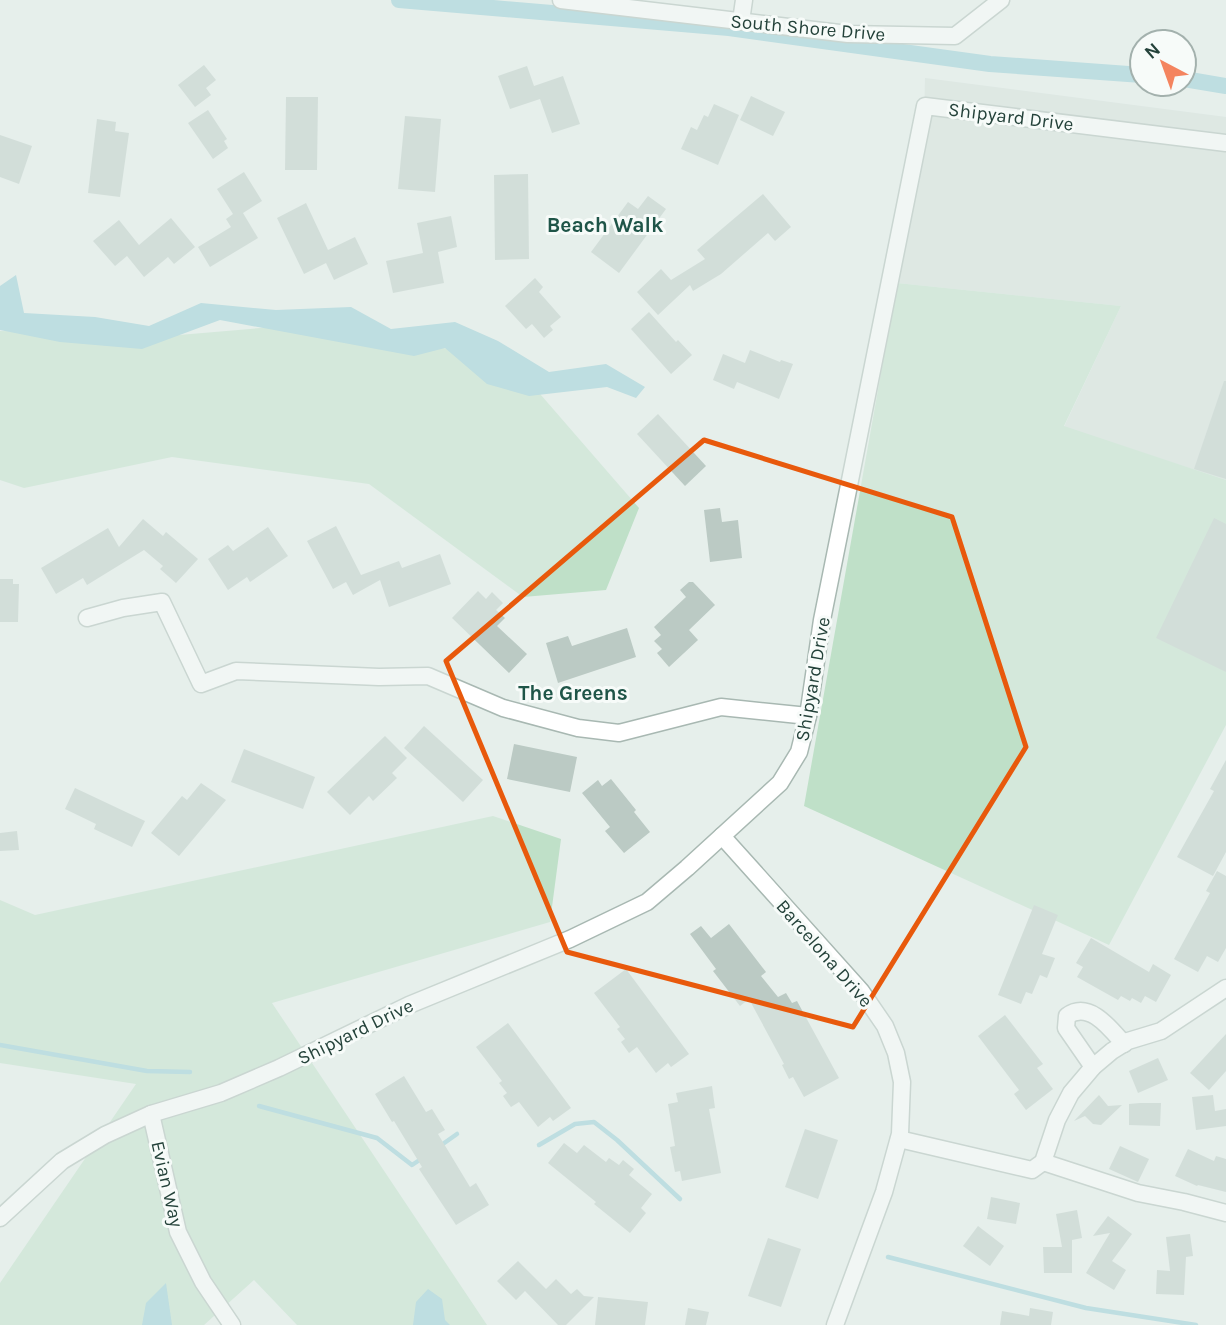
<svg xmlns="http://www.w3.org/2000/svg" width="1226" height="1325" viewBox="0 0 1226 1325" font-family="Karla,sans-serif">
<rect width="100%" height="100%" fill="#e6efeb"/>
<!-- built -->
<polygon fill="#d4dfda" points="925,78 1226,117 1226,480 1064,427 1121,306 897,283 924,124"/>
<!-- green -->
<g fill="#bfe0c8">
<polygon points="897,283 1121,306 1064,426 1226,480 1226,725 1109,945 804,806"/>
<polygon points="284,326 508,357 639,508 606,590 523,597 369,484 172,457 24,488 0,480 0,331 179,335"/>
<polygon points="493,816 561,839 550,922 272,1003 487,1325 297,1325 254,1280 204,1325 0,1325 0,1283 136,1084 0,1063 0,900 35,915"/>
</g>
<!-- water -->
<g fill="#8ec9d4">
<polygon points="16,275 24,313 95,317 149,326 201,303 276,310 351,307 391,329 455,322 498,341 549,372 606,364 645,387 636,398 607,387 529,396 487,384 445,348 414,356 220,320 142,349 60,342 0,330 0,286"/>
<polygon points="166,1283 172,1325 142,1325 146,1303"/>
<polygon points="428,1289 442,1299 445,1320 450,1325 413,1325 416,1302"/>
</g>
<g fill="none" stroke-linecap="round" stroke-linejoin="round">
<!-- stream -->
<g stroke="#8ec9d4" stroke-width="4.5">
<polyline points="0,1045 147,1071 190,1072"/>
<polyline points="259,1106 377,1138 412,1165 421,1159"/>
<polyline points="539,1145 575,1124 594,1122 617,1140 680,1199"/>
<polyline points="440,1146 457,1134"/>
<polyline points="888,1257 1086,1308 1196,1325"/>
</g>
<!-- canal -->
<g stroke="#8ec9d4" stroke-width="16">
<polyline points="399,0 729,28 990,64 1142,75"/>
<polyline points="1184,79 1226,86"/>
</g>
</g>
<!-- building -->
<g fill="#bbcac4">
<polygon points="204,65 216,80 206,88 211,95 195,107 178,85"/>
<polygon points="527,66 534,86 563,76 580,124 552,133 540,99 510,109 498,76"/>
<polygon points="751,96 785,112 773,136 740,120"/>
<polygon points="286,97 318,97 317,170 285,170"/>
<polygon points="714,104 739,115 718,165 681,149 691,127 697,130 704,115 708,117"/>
<polygon points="208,110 227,139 224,141 228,148 213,159 188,123"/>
<polygon points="405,116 441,119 435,192 398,189"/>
<polygon points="97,119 116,122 115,131 129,133 120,197 88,193"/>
<polygon points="0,135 32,146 19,184 0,177"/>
<polygon points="244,172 262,201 243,213 258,238 210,267 198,247 231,227 226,219 233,214 217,189"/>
<polygon points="528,174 529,259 495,260 494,175"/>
<polygon points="763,194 791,227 775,241 768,233 721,274 693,291 690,285 658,315 637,292 661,269 671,280 705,259 697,250"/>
<polygon points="648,196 666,209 619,273 591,252 628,202 638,209"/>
<polygon points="306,203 328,250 355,237 368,264 334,280 326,263 304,274 277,218"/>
<polygon points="451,216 457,247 438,252 444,283 393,293 386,261 423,253 417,223"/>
<polygon points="171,218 195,247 174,264 168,257 144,277 127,256 115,266 93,241 119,220 139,245"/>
<polygon points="535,278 543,287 539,292 561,317 550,326 553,330 544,338 532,324 526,329 505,306"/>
<polygon points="649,312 676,342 678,340 692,355 671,374 631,329"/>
<polygon points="750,350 780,362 781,360 793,364 779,399 737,382 734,389 713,380 723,354 745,363"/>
<polygon points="1224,381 1226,381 1226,479 1194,469"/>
<polygon points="658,414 706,466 685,486 637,434"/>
<polygon points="720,508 722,522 738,520 742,558 710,562 704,510"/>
<polygon points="1214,518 1226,524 1226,672 1156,638"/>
<polygon points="143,519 163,536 166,532 198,559 176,583 160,569 163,566 144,550 87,585 83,578 56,594 41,568 108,528 119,547"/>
<polygon points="336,526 361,575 399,561 402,568 440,554 451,584 389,607 380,580 353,595 346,582 333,589 307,541"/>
<polygon points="268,527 288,556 250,582 247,577 228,590 208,559 228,545 233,551"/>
<polygon points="0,579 13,579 13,584 19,584 18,622 0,622"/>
<polygon points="689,582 693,582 715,605 689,630 698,640 669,667 657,653 662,649 654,641 661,635 654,627 686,597 680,590"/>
<polygon points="478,591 486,599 492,592 503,603 496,610 505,618 497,626 527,654 509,673 452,618"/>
<polygon points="627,628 636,657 558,683 546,643 568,636 572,646"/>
<polygon points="424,726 483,780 463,802 404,748"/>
<polygon points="385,736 407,758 392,773 397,778 373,801 369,796 350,815 327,792"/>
<polygon points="514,744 577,757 570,792 507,779"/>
<polygon points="244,749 315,777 303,809 231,782"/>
<polygon points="1226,760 1226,852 1213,876 1177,857 1214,791 1210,789"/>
<polygon points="611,779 636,810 634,812 650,832 624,853 605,831 610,827 582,793 598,780 602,786"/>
<polygon points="201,783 226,800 179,856 151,833 182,796 187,800"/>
<polygon points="75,788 145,821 132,847 94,829 96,824 65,809"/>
<polygon points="17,831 19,850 0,851 0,833"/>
<polygon points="1217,871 1226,876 1226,948 1218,962 1207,956 1198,972 1174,959 1210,893 1206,891"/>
<polygon points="1034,905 1058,915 1042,954 1055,958 1047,978 1040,975 1032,994 1026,992 1021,1004 998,995"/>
<polygon points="729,924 766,972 761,976 778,997 786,993 792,1003 797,1001 839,1078 804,1097 793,1077 789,1079 782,1065 784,1064 749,999 740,1006 713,971 716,969 690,934 701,926 711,938"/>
<polygon points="1091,938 1149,972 1153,964 1171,975 1156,1002 1145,996 1141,1003 1132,998 1130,1001 1121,996 1118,1000 1077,977 1083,967 1076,963"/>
<polygon points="626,969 689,1054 671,1067 668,1063 656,1073 637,1047 629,1053 621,1042 625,1039 617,1029 620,1027 594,993"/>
<polygon points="1005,1015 1043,1064 1037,1068 1053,1089 1026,1110 1014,1094 1019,1090 978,1036"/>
<polygon points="508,1023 571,1108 553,1121 550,1117 538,1127 519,1102 511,1107 503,1096 507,1093 499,1083 502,1081 476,1047"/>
<polygon points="1226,1034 1226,1071 1209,1090 1190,1073"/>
<polygon points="1158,1058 1168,1080 1138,1093 1129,1071"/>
<polygon points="404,1076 426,1112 432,1109 445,1130 438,1134 470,1187 476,1183 489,1205 456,1225 419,1169 422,1167 394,1121 392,1122 375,1094"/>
<polygon points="712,1086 715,1108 709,1109 721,1173 682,1181 680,1171 675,1172 670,1147 675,1146 668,1104 678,1102 676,1093"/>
<polygon points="1099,1095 1108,1106 1122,1105 1101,1125 1093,1124 1085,1116 1074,1121"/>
<polygon points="1213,1095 1215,1111 1226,1109 1226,1126 1196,1130 1192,1097"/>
<polygon points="1140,1103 1161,1103 1160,1126 1129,1125 1129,1104"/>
<polygon points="805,1129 838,1140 818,1199 785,1187"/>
<polygon points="564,1143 577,1153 584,1145 606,1162 609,1158 619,1165 623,1160 634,1169 629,1175 652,1194 641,1208 646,1213 630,1233 594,1204 596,1202 548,1163"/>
<polygon points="1120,1146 1149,1159 1138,1182 1109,1169"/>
<polygon points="1188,1149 1214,1161 1216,1156 1226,1159 1226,1192 1198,1185 1197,1186 1175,1176"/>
<polygon points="991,1197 1020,1203 1016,1224 987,1219"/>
<polygon points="1077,1210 1082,1238 1072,1240 1072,1273 1044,1273 1043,1247 1062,1247 1056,1214"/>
<polygon points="1108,1216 1132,1234 1112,1261 1126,1270 1114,1290 1086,1273 1110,1233 1093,1236"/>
<polygon points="978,1226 1004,1246 990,1266 963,1246"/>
<polygon points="1190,1234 1193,1256 1186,1257 1184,1295 1156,1294 1157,1270 1170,1271 1166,1237"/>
<polygon points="768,1238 801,1249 781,1307 748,1296"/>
<polygon points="518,1261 546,1289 556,1279 571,1294 577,1289 584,1296 594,1297 566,1325 558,1325 525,1291 516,1300 497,1281"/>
<polygon points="598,1297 648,1302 645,1325 595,1325"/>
<polygon points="688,1308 709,1312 706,1325 685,1325"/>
<polygon points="1030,1308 1053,1312 1051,1325 1000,1325 1002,1311 1029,1316"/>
</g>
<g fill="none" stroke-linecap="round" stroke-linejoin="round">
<!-- street casing -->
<g stroke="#a8b8b2" stroke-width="19">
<g id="street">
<polyline points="561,0 848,34 955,36 1001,0"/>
<polyline points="741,21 744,0"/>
<polyline points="87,618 123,608 162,602 201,684 236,671 379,677 428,676 503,708 578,728 619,733 721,707 808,716"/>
<polyline points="722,836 861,991 885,1026 896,1053 902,1082 900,1134 884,1192 835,1325"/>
<path d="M1093 1067 1066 1028 1067 1016C1089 1000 1110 1028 1124 1044"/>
<polyline points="151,1114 178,1232 203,1282 232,1325"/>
<polyline points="899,1139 1032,1170 1043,1162 1057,1120 1071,1093 1093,1067 1112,1051 1128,1041 1161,1031 1226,988"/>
<polyline points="1043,1162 1138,1193 1184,1202 1226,1213"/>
<polyline points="0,1218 62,1161 105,1135 151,1114 221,1093 279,1068 409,1005 570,939 647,902 687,868 780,783 799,752 808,716 822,620 925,106 1226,143"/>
</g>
</g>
<!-- street -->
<use href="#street" stroke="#fff" stroke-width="16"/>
</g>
<!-- marked area -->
<path d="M0 0H1226V1325H0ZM704 440 952 517 1026 747 853 1027 567 952 446 661Z" fill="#e6efeb" fill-opacity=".55" fill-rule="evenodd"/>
<path fill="none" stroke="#e8590c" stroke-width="5" stroke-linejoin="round" d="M704 440 952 517 1026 747 853 1027 567 952 446 661Z"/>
<g text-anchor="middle" stroke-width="6" stroke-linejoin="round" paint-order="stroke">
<!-- street labels -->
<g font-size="19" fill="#24423a" stroke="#f7fbf9">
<text transform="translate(808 27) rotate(5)" y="7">South Shore Drive</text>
<text transform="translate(1011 116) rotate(7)" y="7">Shipyard Drive</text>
<text transform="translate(812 679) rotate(-80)" y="7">Shipyard Drive</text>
<text transform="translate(825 953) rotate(49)" y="7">Barcelona Drive</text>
<text transform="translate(355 1031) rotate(-26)" y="7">Shipyard Drive</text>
<text transform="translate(168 1184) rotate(77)" y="7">Evian Way</text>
</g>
<!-- neighbourhood labels -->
<g font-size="21" font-weight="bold" fill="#1f5548" stroke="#f7fbf9">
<text x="605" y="232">Beach Walk</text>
<text x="573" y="700">The Greens</text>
</g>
</g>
<!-- north arrow -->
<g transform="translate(1163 63) rotate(319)"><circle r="33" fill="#f7fbf9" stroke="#a3b1ad" stroke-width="2"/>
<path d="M0-5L12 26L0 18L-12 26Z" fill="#f4845f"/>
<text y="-10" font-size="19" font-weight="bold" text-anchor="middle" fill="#24423a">N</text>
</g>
</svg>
